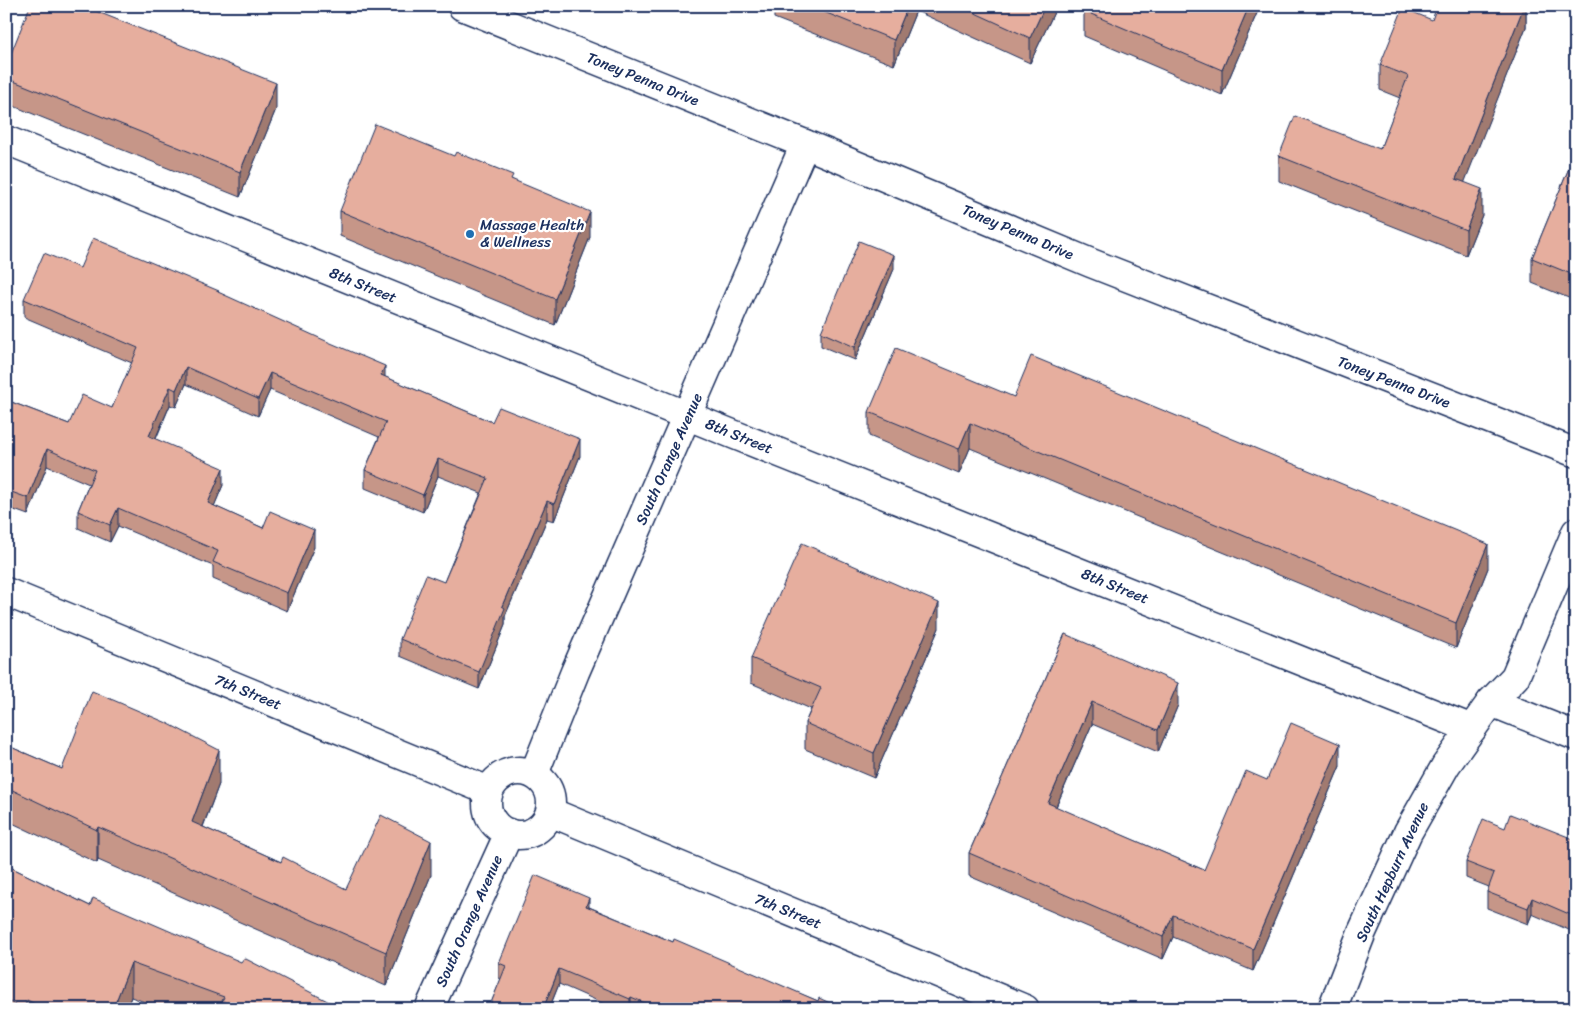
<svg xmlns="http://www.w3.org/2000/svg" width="1582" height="1015" viewBox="0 0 1582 1015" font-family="Sriracha,sans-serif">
<rect width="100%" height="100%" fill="#fff"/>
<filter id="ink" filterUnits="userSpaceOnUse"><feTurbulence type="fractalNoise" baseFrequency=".02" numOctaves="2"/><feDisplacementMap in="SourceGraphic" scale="10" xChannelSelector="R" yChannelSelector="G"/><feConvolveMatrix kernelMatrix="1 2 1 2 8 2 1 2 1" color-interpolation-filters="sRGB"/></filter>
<g filter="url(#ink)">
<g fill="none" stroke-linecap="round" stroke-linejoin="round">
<!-- street casing -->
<g stroke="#1b2f5e" stroke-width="31">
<g id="street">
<polyline points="6,140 735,435 1472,729"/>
<polyline points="6,592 489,791"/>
<polyline points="1491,702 1576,736"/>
<circle cx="519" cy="803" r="32"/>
<polyline points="534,774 575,672 805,144"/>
<polyline points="550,812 1025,1009"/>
<polyline points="429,1009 509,833"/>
<polyline points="1332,1009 1362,932 1408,832 1446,765 1491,702 1515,677 1576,532"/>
</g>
</g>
<!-- secondary casing -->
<g stroke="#1b2f5e" stroke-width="31">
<polyline id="secondary" points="462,6 805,144 1091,263 1576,453"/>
</g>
<!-- street -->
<use href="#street" stroke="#fff" stroke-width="28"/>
<!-- secondary -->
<use href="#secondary" stroke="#fff" stroke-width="28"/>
</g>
<!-- wall -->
<g fill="#c69688" stroke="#1b2f5e">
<polygon points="774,6 1057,6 1030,63 916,11 894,65 774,18"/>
<polygon points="1086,6 1260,6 1222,95 1084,36 1084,11"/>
<polygon points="1526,6 1526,27 1464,182 1482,215 1466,255 1279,181 1279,156 1380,149 1400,98 1380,90 1380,65 1432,20"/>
<polygon points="6,66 276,109 240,197 6,103"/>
<polygon points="1576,151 1576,301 1532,283 1532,258"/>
<polygon points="513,180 590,237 555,325 340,236 340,211"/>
<polygon points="80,268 219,293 385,377 492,422 580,456 554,521 547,519 505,616 505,625 479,689 400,656 400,639 444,582 481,493 438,476 423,512 365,488 365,470 379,437 270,390 258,416 186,384 176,407 170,405 156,439 223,485 214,506 263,528 314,547 287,611 213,579 213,566 118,526 110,542 78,528 78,511 89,484 47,466 28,515 6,507 6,400 69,424 112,408 132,363 24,317 24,299"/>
<polygon points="894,269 855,360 821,346 821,332"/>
<polygon points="1014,397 1488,568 1456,648 970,448 959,474 869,436 869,412"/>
<polygon points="939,628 874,778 805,749 805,723 811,709 751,683 751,658"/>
<polygon points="1065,634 1178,705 1158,752 1092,724 1056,807 1204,870 1267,780 1340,766 1253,971 1173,937 1163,959 969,876 969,853"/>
<polygon points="6,745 62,769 219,784 203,827 281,862 346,889 431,875 386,986 98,860 97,863 6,820"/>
<polygon points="1505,828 1576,840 1576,933 1532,914 1528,924 1487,908 1487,892 1489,887 1466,878 1466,862"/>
<polygon points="6,865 90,906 343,1009 164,1009 131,997 126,1009 6,1009"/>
<polygon points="589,907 673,942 818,1001 843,1009 616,1009 559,984 549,1009 491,1009 491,1003 501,979 499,978 499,963"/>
</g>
<!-- shaded-wall -->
<g fill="#a17a6f" stroke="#1b2f5e">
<polygon points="908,6 916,6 916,11 894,65 894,40"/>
<polygon points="1045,6 1057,6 1030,63 1030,38"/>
<polygon points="1249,6 1260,6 1222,95 1222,70"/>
<polygon points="1524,6 1526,6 1526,27 1456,204 1456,179"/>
<polygon points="276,83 276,109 240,197 240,172"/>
<polygon points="1482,189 1482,215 1466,255 1466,230"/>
<polygon points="590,212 590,237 555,325 555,299"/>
<polygon points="894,255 894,269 855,360 855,347"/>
<polygon points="385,366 385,383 381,375"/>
<polygon points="186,367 186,384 176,407 176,390"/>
<polygon points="270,373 270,390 258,416 258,399"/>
<polygon points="170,387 170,405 149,453 149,436"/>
<polygon points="970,423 970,448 959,474 959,449"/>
<polygon points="580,439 580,456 554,521 554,504"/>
<polygon points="47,449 47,466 28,515 28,498"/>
<polygon points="438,459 438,476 423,512 423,495"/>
<polygon points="223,468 223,485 208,521 208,503"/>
<polygon points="547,501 547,519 505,616 505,625 479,689 479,672 502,606"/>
<polygon points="118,508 118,526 110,542 110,525"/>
<polygon points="314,530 314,547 287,611 287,593"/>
<polygon points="1488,544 1488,568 1456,648 1456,623"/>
<polygon points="939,603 939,628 874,778 874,753"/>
<polygon points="1178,683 1178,705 1158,752 1158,730"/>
<polygon points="1092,702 1092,724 1048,825 1048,803"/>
<polygon points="1340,744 1340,766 1253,971 1253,949"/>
<polygon points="219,750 219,784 192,855 192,822"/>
<polygon points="98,827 98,860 97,863 97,830"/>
<polygon points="431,841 431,875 386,986 386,952"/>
<polygon points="589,898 589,913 586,906"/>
<polygon points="1532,898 1532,914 1528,924 1528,908"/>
<polygon points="1173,915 1173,937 1163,959 1163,937"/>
<polygon points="131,963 131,997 126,1009 113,1009"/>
<polygon points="559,969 559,984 549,1009 543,1009"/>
<polygon points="631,997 631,1009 630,1009 630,999"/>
<polygon points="27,1000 27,1009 23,1009"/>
</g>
<!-- building -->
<g fill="#e6ae9e" stroke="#1b2f5e">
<polygon points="30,6 83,6 276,83 240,172 6,78 6,66"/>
<polygon points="809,6 908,6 894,40"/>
<polygon points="960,6 1045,6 1030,38"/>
<polygon points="1086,6 1249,6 1222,70 1084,11"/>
<polygon points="1437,6 1524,6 1456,179 1482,189 1466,230 1279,156 1295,116 1380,149 1408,76 1380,65 1403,8 1432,20"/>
<polygon points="375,124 454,156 456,152 513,175 511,179 590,212 555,299 340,211"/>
<polygon points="1576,151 1576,276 1532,258"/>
<polygon points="93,238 219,291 218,292 326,341 385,366 381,375 492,422 499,407 580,439 554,504 547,501 502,606 505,608 479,672 400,639 426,575 444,582 488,478 438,459 423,495 365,470 386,422 270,373 258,399 186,367 176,390 170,387 149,436 223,468 208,503 263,528 270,511 314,530 287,593 213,562 218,551 118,508 110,525 78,511 95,470 47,449 28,498 6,490 6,400 69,424 82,395 112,408 138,348 24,299 44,253 80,268"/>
<polygon points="859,241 894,255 855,347 821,332"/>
<polygon points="896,348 1014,397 1031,356 1488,544 1456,623 970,423 959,449 869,412"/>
<polygon points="802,543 939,603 874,753 805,723 821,688 751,658"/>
<polygon points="1065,634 1178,683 1158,730 1092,702 1048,803 1204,870 1246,771 1267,780 1291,723 1340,744 1253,949 1173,915 1163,937 969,853"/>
<polygon points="92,691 167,723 219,750 192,822 281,862 283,857 346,889 381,815 431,841 386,952 98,827 97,830 6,787 6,745 62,769"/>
<polygon points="1510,814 1576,840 1576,917 1532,898 1528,908 1487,892 1494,873 1466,862 1483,819 1505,828"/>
<polygon points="6,865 90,906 93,898 241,962 244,958 343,1009 241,1009 222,1001 224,997 131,963 113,1009 45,1009 27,1000 23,1009 6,1000"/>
<polygon points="535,875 589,898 586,906 673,942 674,939 818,1001 819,998 843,1009 659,1009 631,997 630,999 559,969 543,1009 505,1009 491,1003 506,966 499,963"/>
</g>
</g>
<!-- markers -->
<circle fill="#1f6fb2" stroke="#fff" stroke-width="2" cx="470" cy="234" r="5"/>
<g text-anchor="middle" stroke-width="4.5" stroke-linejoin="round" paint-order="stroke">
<!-- street labels -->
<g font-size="15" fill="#1b2f5e" stroke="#fff">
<text transform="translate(643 79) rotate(22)" y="5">Toney Penna Drive</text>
<text transform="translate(1018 232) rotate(23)" y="5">Toney Penna Drive</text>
<text transform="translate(363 285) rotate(22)" y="5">8th Street</text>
<text transform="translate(1394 382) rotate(21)" y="5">Toney Penna Drive</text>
<text transform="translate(739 436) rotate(22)" y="5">8th Street</text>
<text transform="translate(669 459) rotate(-66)" y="5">South Orange Avenue</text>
<text transform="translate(1115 586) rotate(22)" y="5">8th Street</text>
<text transform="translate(248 692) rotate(22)" y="5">7th Street</text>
<text transform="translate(1392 872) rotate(-65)" y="5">South Hepburn Avenue</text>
<text transform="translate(788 911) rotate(22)" y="5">7th Street</text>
<text transform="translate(469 921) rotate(-66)" y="5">South Orange Avenue</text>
</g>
<!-- poi labels -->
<g font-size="15" fill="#1b2f5e" stroke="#fff" text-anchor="start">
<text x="480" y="230">Massage Health<tspan x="480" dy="17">&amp; Wellness</tspan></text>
</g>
</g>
<!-- margin -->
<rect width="1582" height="1015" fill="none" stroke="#fff" stroke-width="25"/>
<rect x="12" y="12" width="1557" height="990" fill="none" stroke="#1b2f5e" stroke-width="2" filter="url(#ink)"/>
</svg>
